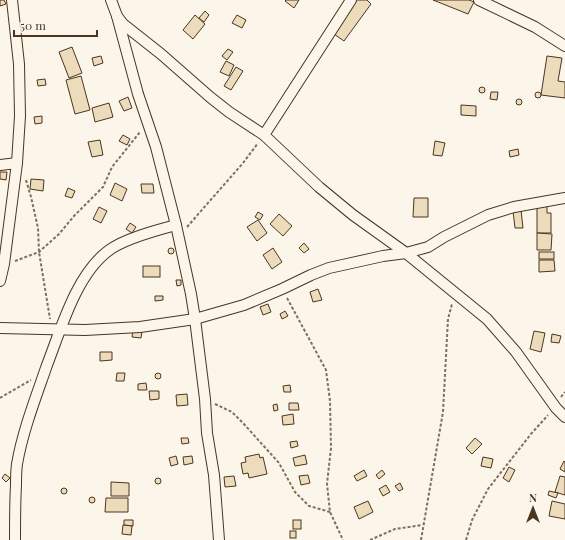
<svg xmlns="http://www.w3.org/2000/svg" width="565" height="540" viewBox="0 0 565 540" font-family="'Playfair Display',serif">
<rect width="100%" height="100%" fill="#fbf6e9"/>
<!-- building -->
<g fill="#ecdcbc" stroke="#4a3520">
<polygon points="0,0 4,0 6,4 0,6"/>
<polygon points="286,0 299,0 294,8 285,1"/>
<polygon points="355,0 367,0 371,4 344,41 331,32"/>
<polygon points="433,0 469,0 474,2 468,14"/>
<polygon points="205,11 209,15 204,22 199,18"/>
<polygon points="195,15 205,24 193,39 183,30"/>
<polygon points="237,15 246,20 242,28 232,23"/>
<polygon points="72,47 82,73 69,78 59,52"/>
<polygon points="228,49 233,52 227,60 222,56"/>
<polygon points="101,56 103,63 94,66 92,58"/>
<polygon points="547,56 562,58 558,81 565,82 565,98 541,95"/>
<polygon points="226,61 234,65 229,76 220,72"/>
<polygon points="236,67 243,71 231,90 224,86"/>
<polygon points="81,76 90,110 75,114 66,80"/>
<polygon points="45,79 46,85 38,86 37,80"/>
<circle cx="482" cy="90" r="3"/>
<circle cx="538" cy="95" r="3"/>
<polygon points="491,92 498,92 497,100 490,99"/>
<polygon points="128,97 132,108 124,111 119,101"/>
<circle cx="519" cy="102" r="3"/>
<polygon points="109,103 113,117 95,122 92,108"/>
<polygon points="461,105 476,106 476,116 461,115"/>
<polygon points="42,116 42,123 35,124 34,117"/>
<polygon points="123,135 130,139 127,145 119,141"/>
<polygon points="100,140 103,155 92,157 88,142"/>
<polygon points="435,141 445,143 442,156 433,155"/>
<polygon points="518,149 519,155 510,157 509,151"/>
<polygon points="0,172 7,172 6,180 0,179"/>
<polygon points="31,179 44,180 43,191 30,189"/>
<polygon points="115,183 127,189 122,201 110,195"/>
<polygon points="141,184 153,184 154,193 142,193"/>
<polygon points="68,188 75,191 72,198 65,196"/>
<polygon points="414,198 428,198 428,217 413,217"/>
<polygon points="537,206 547,206 547,213 551,213 551,233 537,233"/>
<polygon points="99,207 107,211 101,223 93,219"/>
<polygon points="521,210 523,228 515,228 513,211"/>
<polygon points="258,212 263,215 260,220 255,217"/>
<polygon points="279,214 292,226 283,236 270,224"/>
<polygon points="258,220 267,233 257,241 247,227"/>
<polygon points="130,223 136,227 132,233 126,229"/>
<polygon points="537,233 552,234 551,250 537,250"/>
<polygon points="304,243 309,249 304,253 299,248"/>
<circle cx="171" cy="251" r="3"/>
<polygon points="273,248 282,262 272,269 263,255"/>
<rect x="539" y="252" width="15" height="7"/>
<polygon points="539,260 554,260 555,271 539,272"/>
<rect x="143" y="266" width="17" height="11"/>
<polygon points="176,280 181,280 181,285 177,286"/>
<polygon points="318,289 322,300 313,302 310,292"/>
<polygon points="155,296 163,296 163,300 155,301"/>
<polygon points="268,304 271,312 263,315 260,307"/>
<polygon points="285,311 288,316 282,319 280,314"/>
<polygon points="133,330 142,331 141,338 132,337"/>
<polygon points="534,331 545,333 541,352 530,349"/>
<polygon points="552,334 561,336 559,343 551,342"/>
<polygon points="100,352 112,352 112,360 100,361"/>
<circle cx="158" cy="376" r="3"/>
<polygon points="117,373 125,373 124,381 116,381"/>
<polygon points="146,383 147,390 138,390 138,384"/>
<polygon points="290,385 291,392 284,392 283,386"/>
<polygon points="149,391 159,391 159,399 150,400"/>
<polygon points="187,394 188,405 177,406 176,395"/>
<polygon points="289,403 298,403 299,410 289,410"/>
<polygon points="277,404 278,410 274,411 273,405"/>
<polygon points="293,414 294,424 283,425 282,416"/>
<polygon points="181,438 188,438 189,443 182,444"/>
<polygon points="475,438 482,444 472,454 466,448"/>
<polygon points="297,441 298,446 291,448 290,442"/>
<polygon points="259,454 260,458 263,457 267,474 249,478 248,473 243,474 241,463 246,462 245,457"/>
<polygon points="305,455 307,464 295,466 293,458"/>
<polygon points="176,456 178,464 171,466 169,458"/>
<polygon points="192,456 193,463 184,465 183,457"/>
<polygon points="483,457 493,459 491,468 481,466"/>
<polygon points="564,461 565,462 565,472 560,469"/>
<polygon points="509,467 515,470 509,482 503,478"/>
<polygon points="364,470 367,476 357,481 354,476"/>
<polygon points="382,470 385,474 379,479 376,475"/>
<polygon points="5,474 10,478 6,482 2,478"/>
<polygon points="308,475 310,483 301,485 299,476"/>
<polygon points="234,476 236,486 225,487 224,477"/>
<polygon points="560,476 565,477 565,495 555,492"/>
<circle cx="158" cy="481" r="3"/>
<polygon points="111,482 129,483 129,496 111,496"/>
<polygon points="400,483 403,489 399,491 395,486"/>
<polygon points="386,485 390,492 383,496 379,489"/>
<circle cx="64" cy="491" r="3"/>
<polygon points="549,491 558,493 556,498 548,495"/>
<circle cx="92" cy="500" r="3"/>
<polygon points="106,498 128,498 128,512 105,512"/>
<polygon points="368,501 373,512 359,519 354,507"/>
<polygon points="552,501 565,504 565,519 549,516"/>
<polygon points="124,520 133,520 133,526 124,525"/>
<rect x="293" y="520" width="8" height="9"/>
<polygon points="123,525 132,526 131,535 122,534"/>
<rect x="290" y="531" width="6" height="7"/>
</g>
<g fill="none" stroke-linecap="round" stroke-linejoin="round">
<!-- minor casing -->
<g stroke="#4a3520" stroke-width="12">
<g id="minor">
<polyline points="111,0 117,16 138,94 156,147 176,225 191,294 195,319 205,399 207,433 214,475 219,540"/>
<polyline points="479,0 535,27 565,46"/>
<polyline points="117,16 123,24 161,54 210,97 229,112 264,135 319,187 353,215 406,253 487,319 516,352 556,408 565,417"/>
<polyline points="264,135 351,0"/>
<polyline points="0,165 17,163"/>
<polyline points="0,281 4,264 17,163 20,116 19,64 12,0"/>
<polyline points="0,328 85,330 140,327 195,319 244,305 282,289 311,275 329,268 383,256 406,253 428,247 444,237 488,215 514,207 565,198"/>
<path d="M15 540C15 522 15 503 16 485 16 478 16 471 17 464 23 430 36 397 47 365 61 329 76 275 108 251 123 239 157 230 176 225"/>
</g>
</g>
<!-- path -->
<g stroke="#7f6f5c" stroke-width="2" stroke-dasharray="3 2" stroke-linecap="butt">
<polyline points="26,180 31,197 38,228 39,252 50,319"/>
<polyline points="187,227 243,163 258,143"/>
<polyline points="15,261 39,252 59,234 74,216 103,187 112,167 140,132"/>
<polyline points="287,298 326,370 330,401 331,448 327,484 330,512 343,540"/>
<polyline points="561,397 565,392"/>
<polyline points="0,398 31,380"/>
<polyline points="215,404 232,412 243,423 279,463 295,492 309,506 330,512"/>
<polyline points="370,540 395,529 422,525"/>
<polyline points="421,540 443,412 448,319 452,304"/>
<polyline points="466,540 472,520 488,489 531,434 548,415"/>
</g>
<!-- minor -->
<use href="#minor" stroke="#fbf6e9" stroke-width="10"/>
</g>
<!-- north arrow -->
<g transform="translate(533 508)" stroke="#fbf6e9" stroke-width="3" paint-order="stroke">
<path d="M0-3L7 15L0 10L-7 15Z" fill="#4a3520"/>
<text y="-6" font-size="11" font-weight="bold" text-anchor="middle" fill="#4a3520">N</text>
</g>
<!-- scale -->
<path d="M14 30v6h83v-6" fill="none" stroke="#4a3520" stroke-width="2"/>
<text x="20" y="30" font-size="12" fill="#4a3520" stroke="#fbf6e9" stroke-width="3" paint-order="stroke">50 m</text>
</svg>
